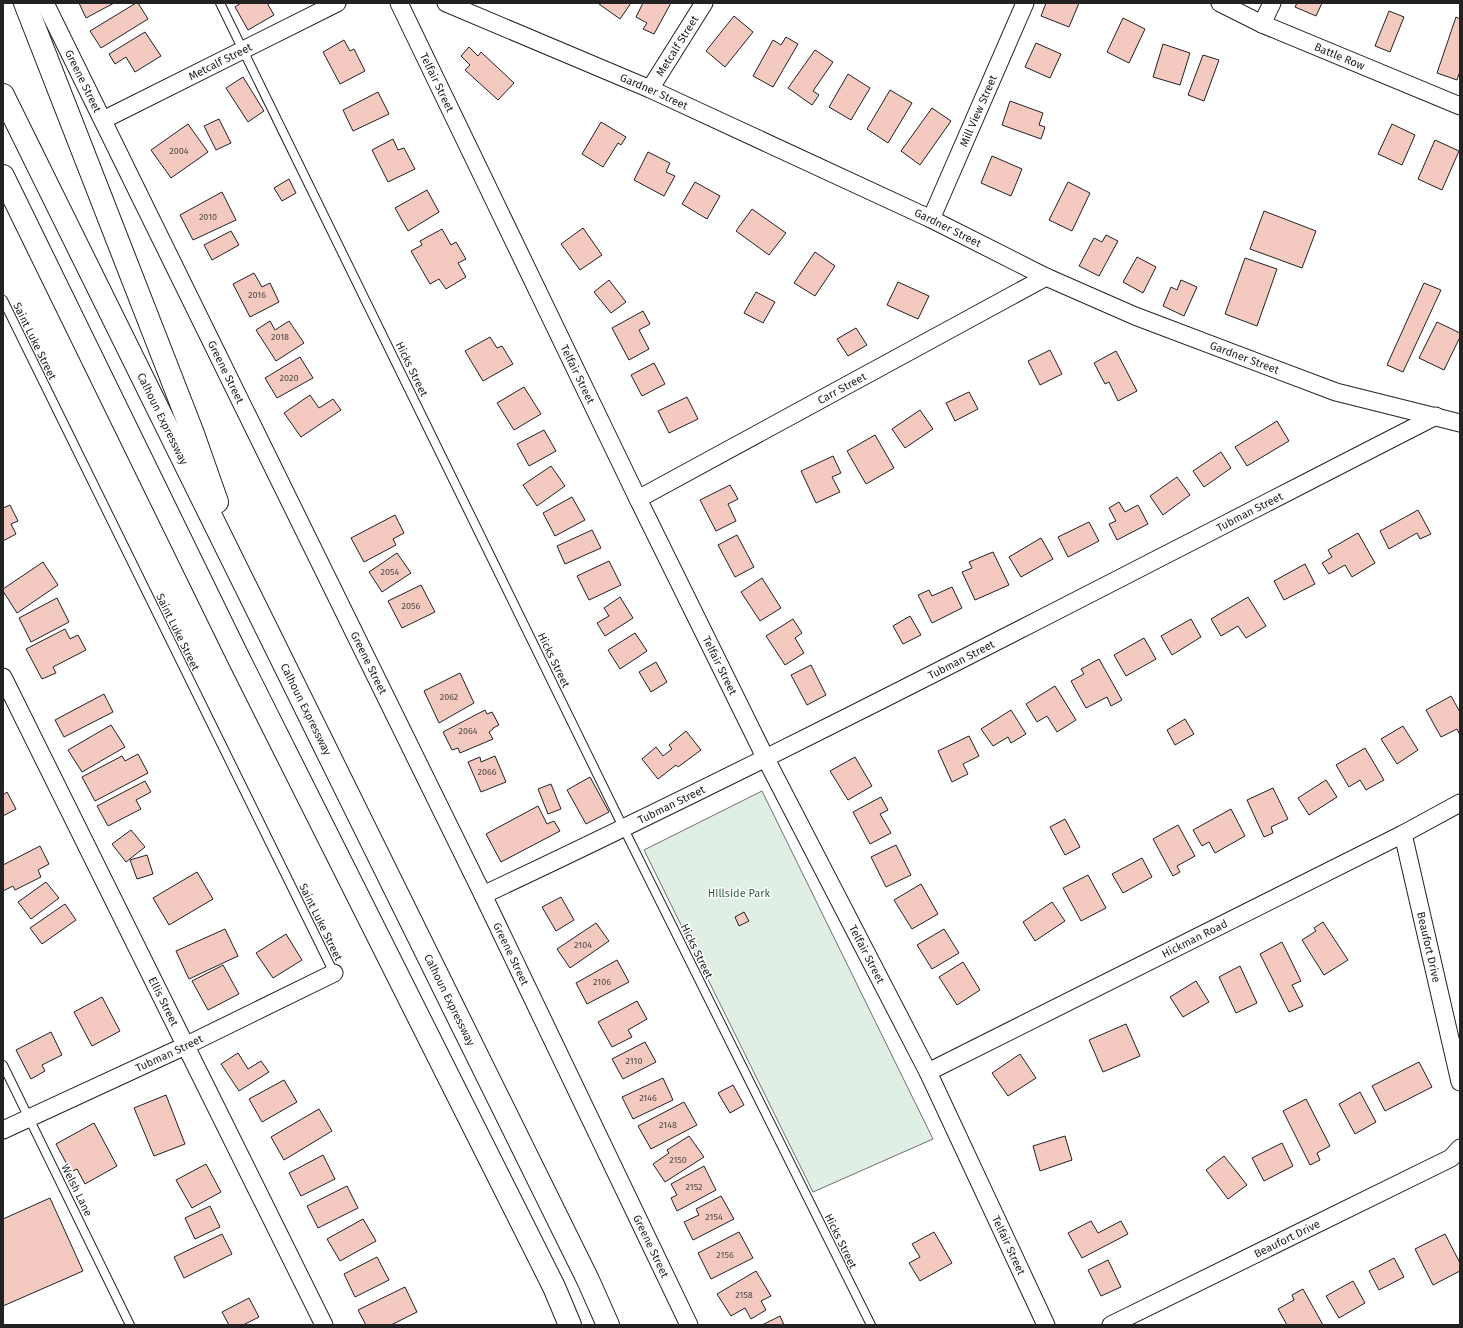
<svg xmlns="http://www.w3.org/2000/svg" width="1463" height="1328" viewBox="0 0 1463 1328" font-family="'Fira Sans',sans-serif">
<rect width="100%" height="100%" fill="#fff"/>
<!-- green -->
<polygon fill="#e0efe3" stroke="#6f6f6f" points="762,791 933,1139 813,1192 644,850"/>
<!-- building -->
<g fill="#f3c9c0" stroke="#222">
<polygon points="79,3 114,3 86,18"/>
<polygon points="136,3 138,3 148,19 101,48 90,31"/>
<polygon points="241,3 267,3 274,15 248,30 235,7"/>
<polygon points="599,3 631,3 620,19 599,4"/>
<polygon points="643,3 671,3 654,34 643,29 647,23 636,17"/>
<polygon points="1046,3 1079,3 1069,27 1041,16"/>
<polygon points="1297,3 1322,3 1316,16 1295,7"/>
<polygon points="1389,11 1404,17 1390,52 1375,46"/>
<polygon points="734,16 753,32 725,67 706,51"/>
<polygon points="1456,17 1460,19 1460,71 1457,80 1437,73"/>
<polygon points="1123,18 1145,29 1129,63 1107,52"/>
<polygon points="145,32 161,56 135,72 126,57 115,64 109,54"/>
<polygon points="786,37 798,44 773,87 753,76 773,40 781,45"/>
<polygon points="344,40 350,51 354,49 365,71 340,84 323,52"/>
<polygon points="1036,43 1061,54 1050,78 1025,67"/>
<polygon points="1163,44 1190,53 1180,85 1153,77"/>
<polygon points="469,47 478,56 481,52 514,83 498,100 465,70 470,65 461,56"/>
<polygon points="815,50 833,62 813,91 819,95 812,105 788,88"/>
<polygon points="1203,55 1219,60 1204,101 1188,95"/>
<polygon points="848,74 870,88 851,120 829,107"/>
<polygon points="243,77 264,111 248,122 226,88"/>
<polygon points="890,90 912,103 888,143 867,129"/>
<polygon points="378,92 389,114 353,131 343,110"/>
<polygon points="1010,101 1043,113 1039,125 1045,127 1041,139 1002,125"/>
<polygon points="932,108 951,121 920,165 901,151"/>
<polygon points="219,119 231,143 216,150 204,126"/>
<polygon points="601,122 626,137 621,145 618,143 603,167 582,154"/>
<polygon points="188,124 208,152 171,178 151,150"/>
<polygon points="1392,124 1415,135 1402,165 1378,154"/>
<polygon points="393,139 398,150 404,148 415,169 388,182 372,150"/>
<polygon points="1435,140 1459,151 1442,190 1418,179"/>
<polygon points="648,152 670,163 666,172 675,176 664,196 634,180"/>
<polygon points="992,156 1022,169 1011,196 981,183"/>
<polygon points="289,179 296,193 282,201 274,188"/>
<polygon points="695,182 720,196 707,219 682,204"/>
<polygon points="1068,182 1090,193 1072,231 1049,220"/>
<polygon points="427,190 439,212 408,231 395,208"/>
<polygon points="222,192 236,220 193,240 180,215"/>
<polygon points="752,209 786,233 769,255 736,231"/>
<polygon points="1264,211 1316,231 1302,268 1250,249"/>
<polygon points="583,228 602,255 580,270 561,244"/>
<polygon points="442,229 451,245 456,242 466,259 458,263 466,277 446,289 439,279 430,284 411,251 422,245 420,241"/>
<polygon points="231,231 239,245 212,260 204,245"/>
<polygon points="1106,235 1118,241 1099,276 1079,266 1094,238 1102,242"/>
<polygon points="815,252 835,266 815,296 794,283"/>
<polygon points="1137,257 1156,267 1143,293 1123,282"/>
<polygon points="1245,258 1277,269 1257,326 1225,314"/>
<polygon points="254,273 262,287 270,283 279,302 250,317 233,284"/>
<polygon points="609,280 626,302 611,313 594,292"/>
<polygon points="1181,280 1197,287 1184,316 1163,306 1171,287 1177,290"/>
<polygon points="898,282 929,296 918,319 887,305"/>
<polygon points="1424,283 1441,290 1403,372 1387,365"/>
<polygon points="756,292 775,302 763,323 744,313"/>
<polygon points="643,311 650,324 639,330 649,349 629,360 612,328"/>
<polygon points="270,321 275,330 289,321 304,343 276,361 256,330"/>
<polygon points="1437,322 1460,333 1460,337 1444,370 1419,358"/>
<polygon points="856,328 867,345 848,356 837,339"/>
<polygon points="490,337 497,348 502,346 513,364 483,381 465,351"/>
<polygon points="1050,350 1062,374 1040,385 1028,361"/>
<polygon points="1116,351 1137,391 1118,401 1109,382 1105,384 1094,363"/>
<polygon points="300,357 313,378 277,398 265,378"/>
<polygon points="654,363 665,384 642,396 631,375"/>
<polygon points="524,387 541,414 514,430 497,403"/>
<polygon points="969,392 978,409 955,421 946,403"/>
<polygon points="310,395 319,408 333,399 341,410 301,437 284,413"/>
<polygon points="687,397 698,419 669,433 658,411"/>
<polygon points="920,410 933,429 905,448 892,429"/>
<polygon points="1277,421 1289,441 1247,466 1235,447"/>
<polygon points="544,430 556,451 529,466 517,444"/>
<polygon points="875,435 894,468 866,484 847,451"/>
<polygon points="1221,452 1231,468 1204,487 1193,471"/>
<polygon points="833,456 841,473 832,477 840,492 816,503 801,471"/>
<polygon points="551,466 565,486 537,506 523,485"/>
<polygon points="1177,477 1190,495 1163,515 1150,496"/>
<polygon points="730,485 738,499 728,504 736,521 716,531 700,500"/>
<polygon points="572,497 585,520 555,536 543,513"/>
<polygon points="1119,502 1125,512 1138,505 1148,524 1117,540 1109,524 1116,521 1109,508"/>
<polygon points="10,505 18,521 11,524 16,534 3,541 3,508"/>
<polygon points="1418,510 1431,534 1420,539 1417,533 1389,549 1380,531"/>
<polygon points="395,515 404,533 393,539 396,545 364,562 351,538"/>
<polygon points="1089,522 1099,541 1068,557 1058,537"/>
<polygon points="592,530 601,548 565,564 557,546"/>
<polygon points="1358,533 1375,563 1352,577 1345,565 1329,574 1322,563 1332,557 1328,550"/>
<polygon points="737,535 754,567 735,577 718,545"/>
<polygon points="1041,538 1053,559 1021,577 1009,557"/>
<polygon points="993,552 1009,585 975,600 962,572 972,568 969,562"/>
<polygon points="397,553 411,573 382,592 369,572"/>
<polygon points="609,561 621,585 589,600 577,576"/>
<polygon points="43,562 58,585 17,613 3,591 3,589"/>
<polygon points="1305,564 1315,584 1284,600 1274,581"/>
<polygon points="762,578 781,608 760,621 741,592"/>
<polygon points="421,585 435,612 402,628 388,601"/>
<polygon points="952,587 962,608 932,623 918,595 929,590 932,596"/>
<polygon points="620,597 633,618 605,636 597,623 609,616 604,608"/>
<polygon points="1248,597 1266,626 1246,638 1238,626 1221,636 1211,619"/>
<polygon points="57,598 69,622 31,642 19,618"/>
<polygon points="910,616 921,635 903,644 893,626"/>
<polygon points="793,619 802,633 795,638 804,653 785,665 766,636"/>
<polygon points="1191,619 1201,637 1172,655 1161,636"/>
<polygon points="65,629 70,639 78,635 86,650 53,667 56,673 42,679 26,649"/>
<polygon points="635,633 647,651 620,669 608,650"/>
<polygon points="1144,638 1156,659 1126,676 1114,655"/>
<polygon points="1099,659 1122,700 1111,706 1107,697 1086,708 1071,681 1084,674 1081,669"/>
<polygon points="656,662 667,682 651,692 639,672"/>
<polygon points="811,665 826,695 807,705 791,675"/>
<polygon points="460,673 474,703 439,723 424,691"/>
<polygon points="1055,686 1076,720 1057,732 1047,716 1037,722 1026,704"/>
<polygon points="104,694 113,712 64,737 55,720"/>
<polygon points="1451,696 1460,712 1460,735 1457,729 1441,737 1426,710"/>
<polygon points="485,710 487,714 492,712 499,725 493,728 493,729 489,732 493,739 460,753 458,748 452,750 443,732"/>
<polygon points="1011,710 1026,734 1011,743 1008,737 993,746 981,729"/>
<polygon points="1185,719 1194,734 1175,745 1167,730"/>
<polygon points="111,725 125,747 82,772 68,750"/>
<polygon points="1403,726 1418,750 1397,764 1381,739"/>
<polygon points="686,731 701,750 678,767 676,765 658,779 642,759 656,747 663,756 672,749 669,745"/>
<polygon points="969,736 979,756 963,764 968,774 952,782 938,751"/>
<polygon points="1365,748 1384,780 1366,790 1360,780 1349,787 1336,765"/>
<polygon points="138,754 148,773 95,801 82,777 122,756 125,761"/>
<polygon points="495,756 506,782 481,792 468,762 480,757 481,762"/>
<polygon points="855,757 872,786 848,800 830,771"/>
<polygon points="590,777 609,812 586,824 567,790"/>
<polygon points="1326,780 1337,797 1309,815 1298,798"/>
<polygon points="145,781 151,792 136,800 141,809 108,826 97,806"/>
<polygon points="551,784 561,809 548,814 538,789"/>
<polygon points="1273,788 1288,819 1271,827 1273,833 1264,837 1247,800"/>
<polygon points="7,792 16,809 3,816 3,795"/>
<polygon points="881,797 888,810 880,814 891,833 870,844 853,812"/>
<polygon points="538,806 547,824 554,821 560,831 501,862 486,834"/>
<polygon points="1231,809 1245,836 1215,853 1209,842 1202,846 1193,830"/>
<polygon points="1065,819 1080,847 1065,855 1050,827"/>
<polygon points="1178,825 1195,856 1177,866 1180,872 1173,876 1153,839"/>
<polygon points="131,830 145,847 126,862 112,844"/>
<polygon points="896,845 911,875 886,887 871,857"/>
<polygon points="40,846 49,864 38,870 41,877 15,890 13,886 3,891 3,865"/>
<polygon points="147,855 153,874 137,879 130,860"/>
<polygon points="1142,858 1152,877 1123,893 1112,874"/>
<polygon points="197,872 213,899 169,925 153,898"/>
<polygon points="1088,875 1106,908 1081,921 1063,888"/>
<polygon points="46,882 59,898 31,919 18,902"/>
<polygon points="921,884 938,914 912,929 894,900"/>
<polygon points="561,897 574,920 556,931 542,907"/>
<polygon points="1052,902 1065,921 1035,941 1023,922"/>
<polygon points="65,904 76,920 42,944 30,928"/>
<polygon points="744,912 749,921 739,926 735,917"/>
<polygon points="1323,922 1348,960 1324,975 1302,940 1316,931 1314,928"/>
<polygon points="596,923 609,941 570,968 557,949"/>
<polygon points="225,929 238,956 189,979 176,951"/>
<polygon points="944,929 959,953 932,969 917,945"/>
<polygon points="286,934 302,960 273,978 256,953"/>
<polygon points="1282,942 1301,981 1292,985 1303,1006 1289,1012 1260,954"/>
<polygon points="617,960 629,982 587,1004 576,983"/>
<polygon points="963,962 980,990 957,1005 939,977"/>
<polygon points="223,965 239,994 208,1010 192,981"/>
<polygon points="1240,966 1257,1003 1236,1013 1219,977"/>
<polygon points="1196,981 1209,1002 1183,1017 1170,997"/>
<polygon points="102,997 120,1031 92,1046 74,1012"/>
<polygon points="637,1001 647,1019 628,1030 632,1037 612,1047 598,1022"/>
<polygon points="1126,1024 1140,1056 1103,1072 1089,1040"/>
<polygon points="51,1032 62,1055 42,1065 45,1071 31,1079 16,1050"/>
<polygon points="645,1042 656,1062 623,1079 612,1059"/>
<polygon points="238,1053 248,1069 261,1061 269,1072 239,1091 221,1064"/>
<polygon points="1020,1054 1036,1078 1008,1096 992,1073"/>
<polygon points="1419,1062 1432,1087 1385,1111 1372,1086"/>
<polygon points="663,1078 673,1100 633,1119 622,1097"/>
<polygon points="284,1080 297,1102 262,1122 249,1099"/>
<polygon points="733,1085 744,1105 730,1113 718,1093"/>
<polygon points="1360,1092 1376,1122 1355,1134 1339,1104"/>
<polygon points="166,1095 185,1144 154,1156 134,1108"/>
<polygon points="1306,1099 1330,1146 1317,1153 1320,1160 1310,1165 1283,1111"/>
<polygon points="684,1102 697,1125 651,1149 638,1126"/>
<polygon points="319,1109 332,1131 284,1160 271,1137"/>
<polygon points="94,1123 117,1166 85,1184 77,1169 71,1172 56,1144"/>
<polygon points="689,1136 704,1157 665,1182 653,1164 669,1153 667,1150"/>
<polygon points="1065,1136 1072,1160 1040,1171 1033,1146"/>
<polygon points="1282,1143 1293,1166 1264,1181 1252,1158"/>
<polygon points="323,1155 335,1179 301,1196 289,1173"/>
<polygon points="1224,1156 1247,1185 1228,1199 1206,1170"/>
<polygon points="206,1164 221,1192 192,1208 176,1180"/>
<polygon points="704,1166 716,1190 677,1211 671,1198 677,1195 671,1184"/>
<polygon points="347,1186 358,1208 318,1228 307,1206"/>
<polygon points="721,1196 734,1219 693,1240 684,1222 699,1215 696,1209"/>
<polygon points="50,1198 83,1271 3,1306 3,1219"/>
<polygon points="210,1206 220,1227 195,1239 185,1218"/>
<polygon points="363,1219 376,1241 340,1261 327,1239"/>
<polygon points="1091,1221 1098,1233 1121,1221 1128,1234 1082,1258 1068,1233"/>
<polygon points="739,1232 753,1258 711,1279 698,1253"/>
<polygon points="934,1232 952,1263 920,1281 909,1263 920,1257 912,1244"/>
<polygon points="222,1234 232,1254 184,1278 174,1257"/>
<polygon points="1445,1234 1460,1263 1460,1271 1433,1285 1415,1249"/>
<polygon points="377,1257 389,1280 355,1297 344,1274"/>
<polygon points="1394,1258 1404,1277 1379,1290 1369,1271"/>
<polygon points="1108,1260 1121,1287 1101,1296 1088,1270"/>
<polygon points="756,1271 771,1296 761,1301 766,1310 751,1319 745,1308 731,1316 717,1294"/>
<polygon points="1353,1281 1365,1303 1339,1318 1326,1296"/>
<polygon points="405,1287 417,1312 391,1325 366,1325 358,1310"/>
<polygon points="1303,1289 1323,1325 1287,1325 1278,1309 1294,1300 1292,1295"/>
<polygon points="249,1298 259,1317 243,1325 229,1325 222,1312"/>
<polygon points="780,1316 784,1325 762,1325"/>
</g>
<g fill="none" stroke-linecap="round" stroke-linejoin="round">
<!-- service casing -->
<g stroke="#222" stroke-width="10">
<g id="service">
<polyline points="220,3 624,829 871,1325"/>
<polyline points="3,300 334,973"/>
<polyline points="3,1065 130,1325"/>
</g>
</g>
<!-- minor casing -->
<g stroke="#222" stroke-width="19">
<g id="minor">
<path id="s1" d="M45 3 483 895 689 1325"/>
<path id="s2" d="M399 3 638 499 766 759 928 1072 1046 1325"/>
<path id="s3" d="M446 3 650 89 931 219 1046 277 1135 316 1336 392 1460 423"/>
<path id="s4" d="M1220 3 1262 24 1460 106"/>
<polyline points="1262,24 1272,3"/>
<path id="s5" d="M650 89 704 3"/>
<path id="s6" d="M103 120 337 3"/>
<path id="s7" d="M931 219 1025 3"/>
<path id="s8" d="M638 499 1046 277"/>
<path id="s9" d="M3 677 324 1325"/>
<path id="s10" d="M1403 834 1460 1082"/>
<path id="s11" d="M483 895C804 744 1119 578 1436 416"/>
<path id="s12" d="M928 1072 1403 834 1460 803"/>
<path id="s13" d="M3 1130 185 1046 334 973"/>
<path id="s14" d="M1111 1325 1451 1158 1460 1148"/>
</g>
</g>
<!-- motorway casing -->
<g stroke="#222" stroke-width="24">
<g id="motorway">
<polyline points="25,3 192,431 217,502"/>
<path id="s15" d="M3 95 588 1280 608 1325"/>
<polyline points="3,176 239,659 554,1287 570,1325"/>
</g>
</g>
<!-- service -->
<use href="#service" stroke="#fff" stroke-width="8"/>
<!-- minor -->
<use href="#minor" stroke="#fff" stroke-width="17"/>
<!-- motorway -->
<use href="#motorway" stroke="#fff" stroke-width="22"/>
</g>
<g text-anchor="middle" stroke-width="3" stroke-linejoin="round" paint-order="stroke">
<!-- number labels -->
<g font-size="9" fill="#564c4a">
<text x="179" y="154">2004</text>
<text x="208" y="220">2010</text>
<text x="257" y="298">2016</text>
<text x="280" y="340">2018</text>
<text x="289" y="381">2020</text>
<text x="390" y="575">2054</text>
<text x="411" y="609">2056</text>
<text x="449" y="700">2062</text>
<text x="468" y="734">2064</text>
<text x="487" y="775">2066</text>
<text x="583" y="948">2104</text>
<text x="602" y="985">2106</text>
<text x="634" y="1064">2110</text>
<text x="648" y="1101">2146</text>
<text x="668" y="1128">2148</text>
<text x="678" y="1163">2150</text>
<text x="694" y="1190">2152</text>
<text x="714" y="1220">2154</text>
<text x="725" y="1258">2156</text>
<text x="744" y="1298">2158</text>
</g>
<!-- street labels -->
<g font-size="11" fill="#222" stroke="#fff">
<text dy="4" stroke="none"><textPath href="#s5" startOffset="51">Metcalf Street</textPath></text>
<text dy="4" stroke="none"><textPath href="#s4" startOffset="131">Battle Row</textPath></text>
<text dy="4" stroke="none"><textPath href="#s6" startOffset="131">Metcalf Street</textPath></text>
<text dy="4" stroke="none"><textPath href="#s1" startOffset="87">Greene Street</textPath></text>
<text dy="4" stroke="none"><textPath href="#s2" startOffset="88">Telfair Street</textPath></text>
<text dy="4" stroke="none"><textPath href="#s3" startOffset="226">Gardner Street</textPath></text>
<text dy="4" stroke="none"><textPath href="#s7" startOffset="118">Mill View Street</textPath></text>
<text dy="4" stroke="none"><textPath href="#s3" startOffset="550">Gardner Street</textPath></text>
<text transform="translate(35 341) rotate(64)" y="4">Saint Luke Street</text>
<text dy="4" stroke="none"><textPath href="#s3" startOffset="874">Gardner Street</textPath></text>
<text transform="translate(412 369) rotate(64)" y="4">Hicks Street</text>
<text dy="4" stroke="none"><textPath href="#s1" startOffset="411">Greene Street</textPath></text>
<text dy="4" stroke="none"><textPath href="#s2" startOffset="412">Telfair Street</textPath></text>
<text dy="4" stroke="none"><textPath href="#s8" startOffset="232">Carr Street</textPath></text>
<text dy="4" stroke="none"><textPath href="#s15" startOffset="361">Calhoun Expressway</textPath></text>
<text dy="4" stroke="none"><textPath href="#s11" startOffset="857">Tubman Street</textPath></text>
<text transform="translate(178 632) rotate(64)" y="4">Saint Luke Street</text>
<text dy="4" stroke="none"><textPath href="#s11" startOffset="533">Tubman Street</textPath></text>
<text transform="translate(554 660) rotate(64)" y="4">Hicks Street</text>
<text dy="4" stroke="none"><textPath href="#s1" startOffset="735">Greene Street</textPath></text>
<text dy="4" stroke="none"><textPath href="#s2" startOffset="736">Telfair Street</textPath></text>
<text dy="4" stroke="none"><textPath href="#s15" startOffset="685">Calhoun Expressway</textPath></text>
<text dy="4" stroke="none"><textPath href="#s11" startOffset="209">Tubman Street</textPath></text>
<text transform="translate(321 922) rotate(64)" y="4">Saint Luke Street</text>
<text dy="4" stroke="none"><textPath href="#s12" startOffset="298">Hickman Road</textPath></text>
<text dy="4" stroke="none"><textPath href="#s10" startOffset="116">Beaufort Drive</textPath></text>
<text transform="translate(697 951) rotate(64)" y="4">Hicks Street</text>
<text dy="4" stroke="none"><textPath href="#s1" startOffset="1059">Greene Street</textPath></text>
<text dy="4" stroke="none"><textPath href="#s2" startOffset="1060">Telfair Street</textPath></text>
<text dy="4" stroke="none"><textPath href="#s15" startOffset="1009">Calhoun Expressway</textPath></text>
<text dy="4" stroke="none"><textPath href="#s9" startOffset="362">Ellis Street</textPath></text>
<text dy="4" stroke="none"><textPath href="#s13" startOffset="183">Tubman Street</textPath></text>
<text transform="translate(77 1190) rotate(64)" y="4">Welsh Lane</text>
<text dy="4" stroke="none"><textPath href="#s14" startOffset="196">Beaufort Drive</textPath></text>
<text transform="translate(841 1241) rotate(64)" y="4">Hicks Street</text>
<text dy="4" stroke="none"><textPath href="#s2" startOffset="1384">Telfair Street</textPath></text>
<text dy="4" stroke="none"><textPath href="#s1" startOffset="1383">Greene Street</textPath></text>
</g>
<!-- park labels -->
<g font-size="11" fill="#2f5e38" stroke="#fff">
<text x="739" y="897">Hillside Park</text>
</g>
</g>
<!-- border -->
<rect width="1463" height="1328" fill="none" stroke="#222222" stroke-width="8"/>
</svg>
